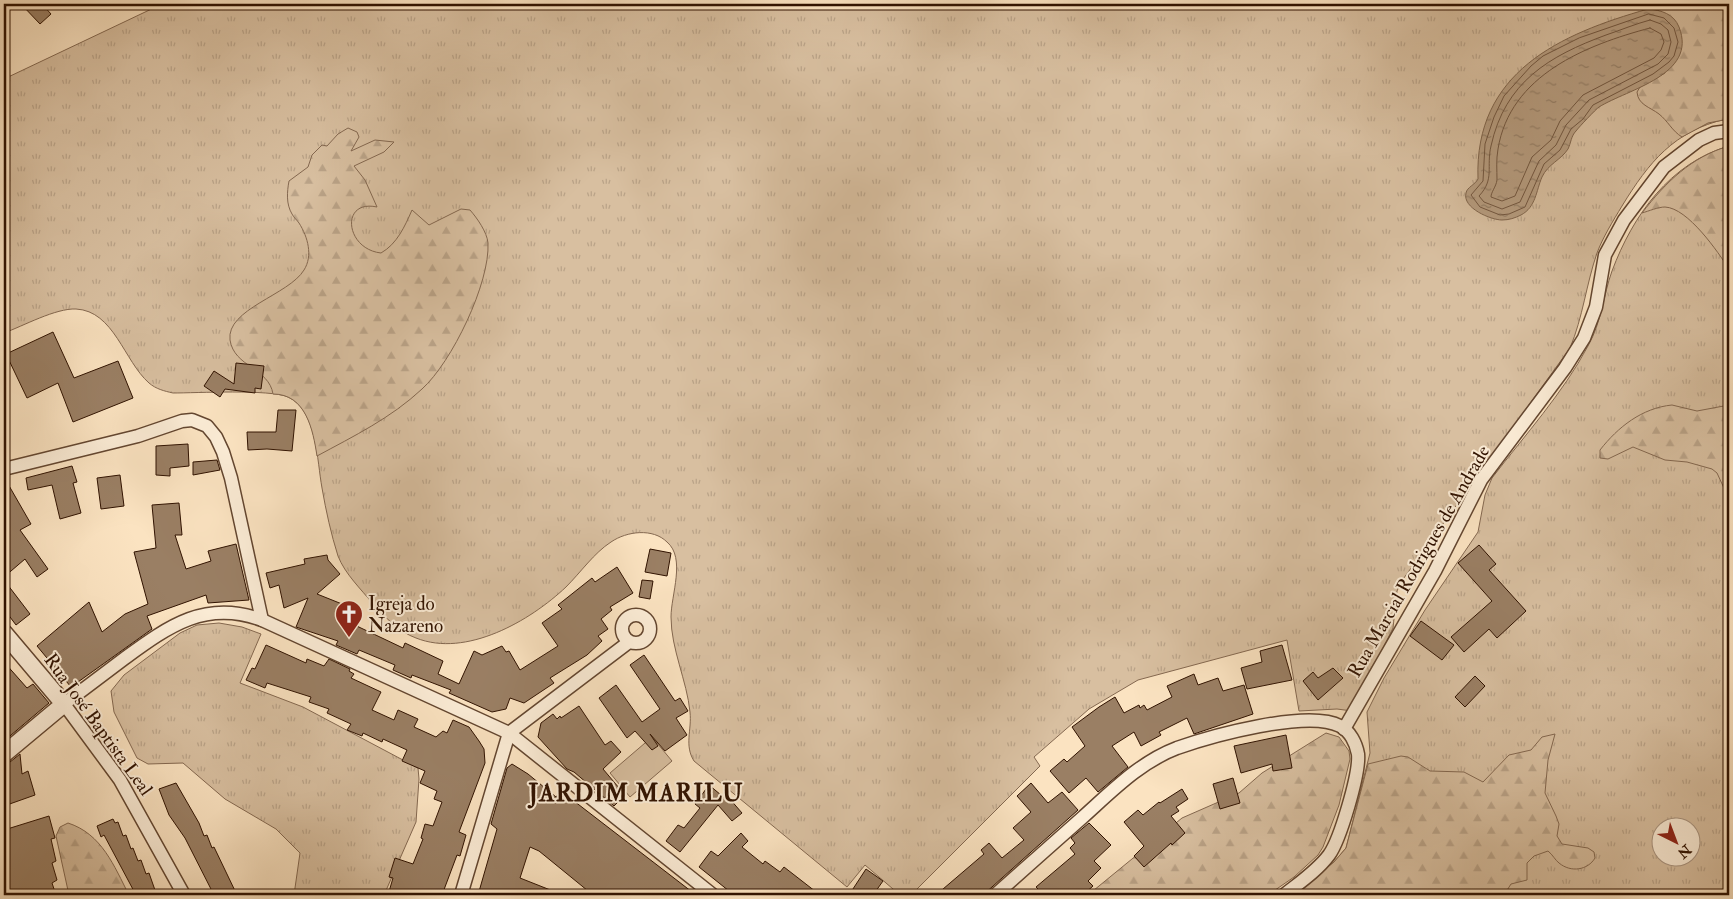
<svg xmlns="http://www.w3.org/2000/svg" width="1733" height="899" viewBox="0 0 1733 899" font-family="'IM FELL Double Pica',serif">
<defs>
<pattern id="grass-tufts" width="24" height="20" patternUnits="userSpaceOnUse" patternTransform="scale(1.25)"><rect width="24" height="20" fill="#d8bfa0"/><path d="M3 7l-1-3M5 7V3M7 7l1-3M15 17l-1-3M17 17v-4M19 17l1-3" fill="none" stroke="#baa388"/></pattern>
<pattern id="forest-firs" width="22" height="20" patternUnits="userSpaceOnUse" patternTransform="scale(1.25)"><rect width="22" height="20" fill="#d8bfa0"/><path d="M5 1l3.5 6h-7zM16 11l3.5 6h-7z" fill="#baa388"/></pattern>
<pattern id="water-ripples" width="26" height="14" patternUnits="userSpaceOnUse" patternTransform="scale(1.25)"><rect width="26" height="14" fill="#b69c7f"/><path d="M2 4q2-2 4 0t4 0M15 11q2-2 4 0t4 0" fill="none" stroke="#947e66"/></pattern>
</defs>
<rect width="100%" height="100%" fill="#fbe3c1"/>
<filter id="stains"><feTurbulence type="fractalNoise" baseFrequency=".004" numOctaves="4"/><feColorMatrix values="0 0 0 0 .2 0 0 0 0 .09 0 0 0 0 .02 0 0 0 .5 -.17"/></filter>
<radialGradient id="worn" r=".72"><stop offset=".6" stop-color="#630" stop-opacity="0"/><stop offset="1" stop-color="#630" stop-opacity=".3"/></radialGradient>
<!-- grass -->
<g fill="url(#grass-tufts)" stroke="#846850" fill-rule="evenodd">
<path d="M162 4H1729L1726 119C1674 131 1649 162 1622 206 1613 221 1603 237 1597 253 1586 285 1583 317 1570 348L1401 582 1397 591 1393 628 1352 711 1337 709 1299 711 1287 640 1138 680 1089 709 1034 757 1040 766 911 895H900L865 865 847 887 694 761C684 745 692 730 690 712 687 681 671 649 671 617 671 595 686 558 667 542 653 528 627 531 611 542 594 553 581 572 566 587 530 621 466 658 416 638 399 632 385 617 373 604 361 589 345 574 338 556 331 534 326 511 322 488 317 461 317 410 288 397 270 389 196 393 173 393 164 391 156 389 149 383 124 361 114 311 76 309 56 308 23 326 4 333V79Z"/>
<path d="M1729 146V895H1293L1334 862 1346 848 1370 753 1367 712 1384 678 1425 610 1478 532 1485 495 1492 478C1525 435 1563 393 1588 346 1602 321 1603 296 1612 271 1633 215 1670 163 1729 146ZM1660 826H1690V856H1660Z"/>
<polygon points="219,623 242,627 261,634 240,683 303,707 418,768 419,779 416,822 384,895 294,895 300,853 276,829 225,799 183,763 148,764 137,758 114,712 111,691 124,675 180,633 197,625"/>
</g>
<!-- forest -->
<g fill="url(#forest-firs)" stroke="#846850">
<path d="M1650 4H1673L1689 7 1700 4H1729V119L1708 123 1682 137C1672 131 1668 121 1659 114 1650 107 1638 105 1637 92L1640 87 1665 73 1658 10 1648 9Z"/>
<path d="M348 128 357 132 359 137 351 151 375 140 394 142 384 152 354 166 365 180 377 207C340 199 345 249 381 253 397 244 405 226 412 210L429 225 461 209 470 210C477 218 487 232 488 243 490 283 452 362 422 389 391 418 354 436 317 456 313 430 306 394 273 394 269 368 234 367 230 340 226 309 289 295 304 270 313 256 308 237 299 223 297 220 294 218 292 214 286 204 287 192 289 181L308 167 312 155 322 145 327 146 338 134Z"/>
<path d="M1729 146V269C1718 252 1688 208 1665 207 1658 207 1649 211 1642 213 1666 182 1691 157 1729 146Z"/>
<path d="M1672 405 1697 411 1729 405V499L1717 473 1712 469 1687 462 1665 460 1633 447 1608 459 1600 458V450C1618 427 1642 408 1672 405Z"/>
<polygon points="1326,733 1339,737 1349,751 1350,759 1339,805 1323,847 1318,855 1294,877 1268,895 1088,895 1182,818 1239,793 1262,773"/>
<path d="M1555 734 1548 760 1545 793 1556 816 1559 824 1557 836 1562 844 1588 848 1594 852 1595 858C1588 870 1571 873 1559 863 1555 860 1553 855 1548 851L1534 856 1527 863V880L1511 884 1504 895H1293L1334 862 1346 848 1368 764 1401 756 1408 757 1430 771 1464 772 1483 782 1509 755 1531 750 1542 737Z"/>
<path d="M68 823C102 834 114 866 129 895H69L56 836 60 827Z"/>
</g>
<!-- park -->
<polygon fill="#d8bfa0" stroke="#846850" points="652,737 672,761 630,797 610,773"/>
<!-- water -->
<path fill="url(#water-ripples)" stroke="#80654c" d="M1648 9C1661 10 1674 14 1679 27 1698 75 1628 89 1599 107 1596 109 1579 127 1576 131 1571 136 1571 143 1568 149 1561 160 1548 164 1542 177 1536 191 1536 207 1521 215 1515 218 1509 220 1502 220 1491 220 1462 208 1466 193 1467 187 1475 185 1478 179 1474 72 1560 34 1648 9Z"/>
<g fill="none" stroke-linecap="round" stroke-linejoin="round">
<!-- shore -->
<g stroke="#735740" stroke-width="1">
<polygon points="1649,14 1664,18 1674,28 1678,42 1674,56 1669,62 1653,74 1593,105 1583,119 1571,129 1560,150 1544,164 1525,207 1509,214 1500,215 1480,207 1471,195 1483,181 1485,144 1494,117 1504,96 1531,66 1543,56 1579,38"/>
<path d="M1650 20 1661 24 1668 30 1671 42 1668 54 1658 64 1589 100 1566 125 1556 145 1539 161 1520 202 1502 209 1484 202 1479 196C1495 179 1486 167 1491 146 1505 82 1549 56 1606 35 1621 30 1635 24 1650 20Z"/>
<path d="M1650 28 1661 34 1664 42 1661 50 1654 58 1583 95 1560 121 1551 140 1532 157 1515 196 1502 201 1491 197C1491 192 1496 187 1497 180 1497 170 1496 160 1498 149 1510 75 1586 45 1650 28Z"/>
</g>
</g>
<!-- building -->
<g fill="#9a7f64" stroke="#301200">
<polygon points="21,4 42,4 51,14 40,24"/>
<polygon points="53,332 74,378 118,361 133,398 73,422 58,383 27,398 6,354"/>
<polygon points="236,363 264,366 261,389 255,388 255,393 225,389 220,397 204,386 214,371 234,384"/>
<polygon points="278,410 296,410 292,451 267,449 248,450 247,432 276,432"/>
<polygon points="188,444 189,466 170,468 170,476 156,475 156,446"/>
<polygon points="217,460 220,470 193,475 193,462"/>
<polygon points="72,466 77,482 73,483 81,513 60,519 52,485 28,490 26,478"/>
<polygon points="120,475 124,506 101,509 97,478"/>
<polygon points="4,477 31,524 20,530 48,569 37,577 25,559 4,577"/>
<polygon points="179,503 182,535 175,535 186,569 211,561 208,551 236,544 249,600 208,603 206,595 147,616 152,629 71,687 37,646 89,602 102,632 125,614 148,604 134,552 156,548 152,505"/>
<polygon points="1479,545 1496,564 1489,570 1526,611 1497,638 1489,629 1464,652 1451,637 1492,601 1458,563"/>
<polygon points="650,549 671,553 667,576 645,572"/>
<polygon points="327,555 328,560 340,574 317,594 347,606 342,619 403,648 405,643 443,661 438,674 459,684 474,651 482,655 502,646 506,652 509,651 520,670 558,646 542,623 562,609 558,605 592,578 595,582 617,567 633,593 610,607 612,610 601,619 608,629 598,636 602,641 587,655 550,678 554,683 524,703 510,698 506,709 492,712 449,693 451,690 412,675 411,678 393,670 395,665 359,650 357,654 336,645 338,641 296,627 308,598 284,608 279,585 270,588 266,573 305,564 304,559"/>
<polygon points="4,580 30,614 16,625 4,609"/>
<polygon points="642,580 653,581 650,599 639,597"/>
<polygon points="1421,621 1454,645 1442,660 1410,636"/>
<polygon points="266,645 306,663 307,659 324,666 329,659 350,669 349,671 354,674 351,678 381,692 372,710 394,720 398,710 418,719 414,727 436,737 443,731 447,733 453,720 469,727 479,741 484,749 485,763 459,832 466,835 460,856 457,855 442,895 388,895 393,878 389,877 395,858 413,864 423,839 421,838 425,824 433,826 442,802 434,799 437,791 420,783 425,771 402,761 407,750 383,739 382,742 363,733 362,736 347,730 351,724 327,713 329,709 309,702 311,697 267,683 265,688 246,680 252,668 255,669"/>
<polygon points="1282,645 1292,680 1247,689 1241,668 1262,662 1260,651"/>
<polygon points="644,655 675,701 680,698 688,711 676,718 687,735 665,751 650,734 658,746 652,750 635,731 627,738 599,698 616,685 642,722 660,709 630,665"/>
<polygon points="4,662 27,688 33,684 49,703 4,741"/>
<polygon points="1333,668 1343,678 1318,700 1303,681 1313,672 1318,678"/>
<polygon points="1194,674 1198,685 1218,678 1223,691 1244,685 1253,714 1194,734 1187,718 1159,732 1161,735 1141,746 1134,732 1112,746 1128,767 1098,792 1086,778 1069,793 1050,771 1064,759 1067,762 1085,746 1072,727 1099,707 1115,697 1124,713 1139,705 1140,708 1144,705 1147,710 1172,697 1167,686"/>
<polygon points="1475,676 1485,686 1465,707 1455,697"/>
<polygon points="579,706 605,745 611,741 621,752 603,769 625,795 614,806 574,772 567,769 538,737 541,723 553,714 557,719 560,716 561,718"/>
<polygon points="1286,735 1292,768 1273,771 1272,764 1241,773 1234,746"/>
<polygon points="20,754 22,774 28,771 35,795 4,806 4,764 10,762"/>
<polygon points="512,764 528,774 556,797 561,791 696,895 593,895 539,851 530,847 520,878 563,895 478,895 497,829 491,824 507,768"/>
<polygon points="1233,778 1240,803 1220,809 1213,784"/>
<polygon points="176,783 199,823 204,836 207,835 212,848 214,847 237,895 214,895 185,838 169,815 159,789"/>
<polygon points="1031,783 1048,803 1062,792 1078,810 983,895 936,895 984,854 981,850 989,843 1002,858 1024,840 1013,828 1031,812 1017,796"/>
<polygon points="709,785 727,800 729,798 742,813 732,821 718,805 680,852 666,841 678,825 684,828 700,808 695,804"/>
<polygon points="1182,789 1188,799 1176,807 1179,811 1171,816 1185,833 1172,845 1171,843 1144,867 1134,856 1144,846 1124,822 1138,810 1143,815 1159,802 1160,803"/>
<polygon points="49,816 55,838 51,839 56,861 52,863 57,880 52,883 56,895 36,895 35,890 18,895 4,895 4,830"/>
<polygon points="113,819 115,823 118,822 123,836 126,835 131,849 133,848 138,861 141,860 146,874 149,873 156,893 136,895 104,835 101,837 97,826"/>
<polygon points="1089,823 1111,845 1094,861 1101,868 1088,881 1093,886 1083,895 1044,895 1036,887 1075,854 1070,848 1075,843 1071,838"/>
<polygon points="741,833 748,841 742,847 763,864 765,861 780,872 784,867 820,895 734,895 699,867 711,851 718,856"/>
<polygon points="866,869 883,881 873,895 849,895"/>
</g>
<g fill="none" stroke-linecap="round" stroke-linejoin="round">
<!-- minor casing -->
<g stroke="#634630" stroke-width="15">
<g id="minor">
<polyline points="4,469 138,436 182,421 192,420 207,426 216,437 223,452 231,478 262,620"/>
<circle cx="636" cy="629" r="14"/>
<polyline points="1344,729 1435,571 1481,480 1565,368 1584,338 1596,307 1605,255 1624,220 1664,167 1699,140 1714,133 1729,131"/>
<polyline points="509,733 629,642"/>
<path d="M184 895 120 780 64 704C84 689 105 673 125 658 169 626 206 599 262 620L509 733 713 895"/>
<polyline points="461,895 509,733"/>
<path d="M995 895C1024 869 1054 843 1083 817 1112 791 1140 762 1177 748 1211 736 1308 709 1340 726 1350 731 1356 743 1358 754 1360 773 1340 840 1329 855 1317 871 1299 883 1284 895"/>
</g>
</g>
<!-- tertiary casing -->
<g stroke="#634630" stroke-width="19">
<polyline id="tertiary" points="4,633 64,704 4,754"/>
</g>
<!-- minor -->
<use href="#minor" stroke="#fcedd7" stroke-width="12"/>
<!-- tertiary -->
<use href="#tertiary" stroke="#fcedd7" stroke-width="16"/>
</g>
<!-- icons -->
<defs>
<g id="church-pin" transform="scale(1.4375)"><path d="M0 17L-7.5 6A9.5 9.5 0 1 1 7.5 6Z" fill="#8f2418" stroke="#fcedd7"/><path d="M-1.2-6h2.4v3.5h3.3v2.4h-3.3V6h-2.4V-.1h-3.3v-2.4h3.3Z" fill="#fff"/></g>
</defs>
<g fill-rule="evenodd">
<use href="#church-pin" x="349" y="614"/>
</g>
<g text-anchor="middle" stroke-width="4" stroke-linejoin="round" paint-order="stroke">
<!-- street labels -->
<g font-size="19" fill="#301200" stroke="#fcedd7">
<text transform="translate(1418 561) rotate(-60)" y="7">Rua Marcial Rodrigues de Andrade</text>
<text transform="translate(99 724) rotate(54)" y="7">Rua José Baptista Leal</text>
</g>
<!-- poi labels -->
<g font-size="19" fill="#301200" stroke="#fcedd7" text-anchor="start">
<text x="368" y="610">Igreja do<tspan x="368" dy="22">Nazareno</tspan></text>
</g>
<!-- district labels -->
<g font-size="24" font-weight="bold" letter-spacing="1" fill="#301200" stroke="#fcedd7">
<text x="636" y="801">JARDIM MARILU</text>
</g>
</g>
<!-- margin -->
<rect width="1733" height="899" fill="none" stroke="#fbe3c1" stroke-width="20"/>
<rect x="5" y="5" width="1723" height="889" fill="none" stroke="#301200" stroke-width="2.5"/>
<rect x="10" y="10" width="1713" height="879" fill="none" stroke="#301200"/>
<!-- north arrow -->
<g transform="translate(1676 842) rotate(138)"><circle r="24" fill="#fcedd7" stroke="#aa9581"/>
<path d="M0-4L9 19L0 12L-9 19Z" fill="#8f2418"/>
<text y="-8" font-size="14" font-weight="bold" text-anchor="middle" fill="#301200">N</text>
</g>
<rect width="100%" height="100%" filter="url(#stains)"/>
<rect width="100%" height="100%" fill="url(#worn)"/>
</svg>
